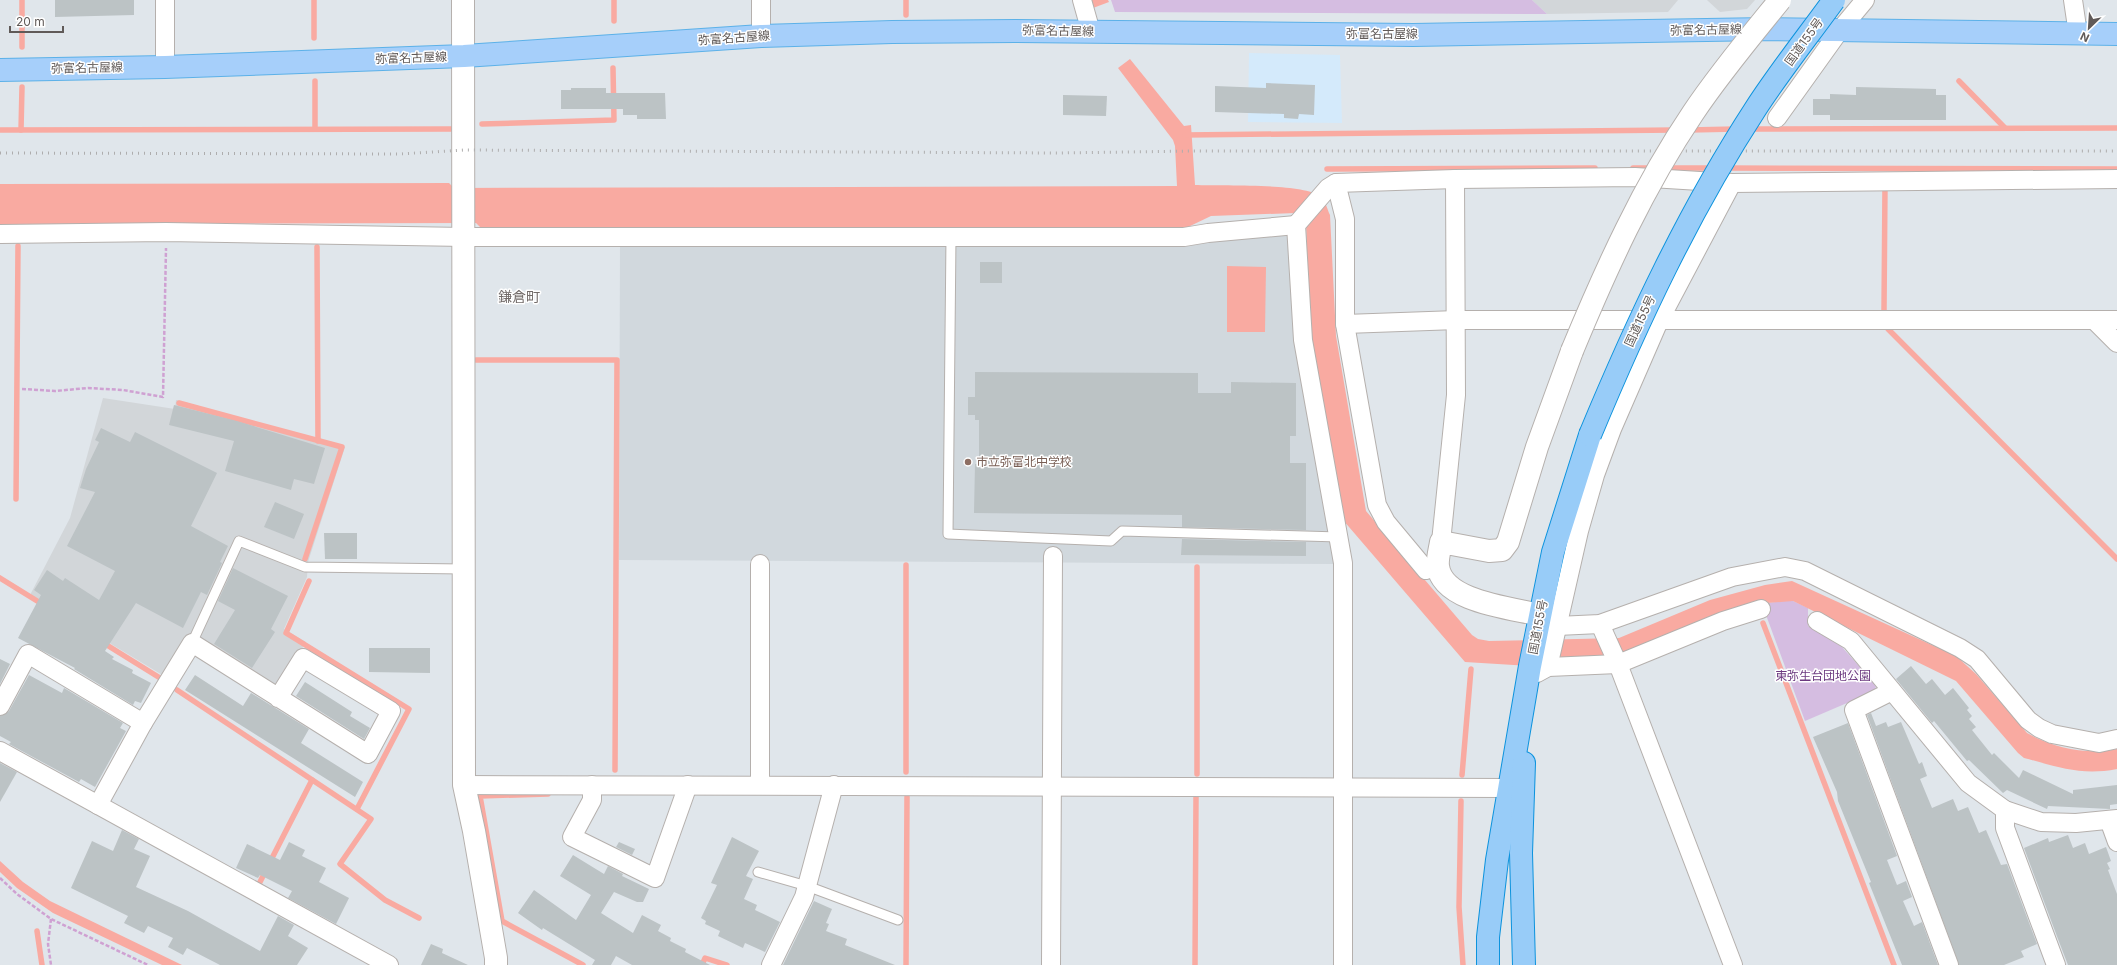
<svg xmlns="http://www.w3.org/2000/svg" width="2117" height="965" viewBox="0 0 2117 965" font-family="Inter,'Noto Sans JP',sans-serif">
<rect width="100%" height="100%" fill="#e0e6eb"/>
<!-- commercial -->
<polygon fill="#d4eafb" points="1249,53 1340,55 1342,123 1248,122"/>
<!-- industrial -->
<g fill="#d2d6d9">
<polygon points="1532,0 1678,0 1668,12 1547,14"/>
<polygon points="1707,0 1755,0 1747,9 1720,12"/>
<polygon points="103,398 175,409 176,400 345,447 308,562 307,577 284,629 306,642 281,683 271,686 191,635 164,676 30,595 70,518"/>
</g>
<!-- education -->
<polygon fill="#d1d8dd" points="1290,235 1335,564 619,560 620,242 1185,243"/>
<!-- green -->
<g fill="#d5bde1">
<polygon points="1111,0 1532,0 1547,14 1115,12"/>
<polygon points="1784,601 1793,601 1808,608 1808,626 1842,647 1876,685 1875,691 1805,721 1766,615 1767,603"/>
</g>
<!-- water -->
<g fill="#f9aaa1">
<polygon points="1090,0 1108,0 1109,2 1093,8"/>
<path d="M1130 59 1184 126 1191 125 1195 185C1221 186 1302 183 1320 196 1326 201 1327 209 1330 215L1336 336 1366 511 1472 635 1478 639 1489 641 1619 638 1710 600 1765 585 1792 581 1956 656 1976 674 2027 733C2054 748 2087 755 2117 749V769C2081 776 2059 767 2024 758L2018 753 1956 681 1793 601 1767 603 1625 653 1528 666 1465 662 1343 520 1310 336 1306 222 1296 213 1211 216 1188 227H480L476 223 0 224V184L449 183 454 188 1177 186 1175 146 1173 140 1118 68Z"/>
<polygon points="1227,266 1266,267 1265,332 1227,332"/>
<polygon points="0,861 23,882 50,901 182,965 162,965 53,913 17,888 0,872"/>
</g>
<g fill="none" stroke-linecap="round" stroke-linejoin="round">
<!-- stream -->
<g stroke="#f9aaa1" stroke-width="5.5">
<polyline points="22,0 22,47"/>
<polyline points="314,0 314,38"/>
<polyline points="614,0 614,21"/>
<polyline points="906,0 906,15"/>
<polyline points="315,81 315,129"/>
<polyline points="1959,81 2005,128"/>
<polyline points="482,124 614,120 613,68"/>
<polyline points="1749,129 2117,128"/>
<polyline points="0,130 451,129"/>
<polyline points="21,130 22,87"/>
<polyline points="1689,130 1736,129"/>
<polyline points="1185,135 1676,130"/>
<polyline points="1633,168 1653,168"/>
<polyline points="1665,168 1713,168"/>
<polyline points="1725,168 2117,169"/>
<polyline points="1327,169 1595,168"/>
<polyline points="317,247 318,441"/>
<polyline points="1884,311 1885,186"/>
<polyline points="1888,329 2117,559"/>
<polyline points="476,360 617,360 615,770"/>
<polyline points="179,403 342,447 305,559"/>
<polyline points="16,499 18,246"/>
<polyline points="0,578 42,604"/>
<polyline points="309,581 286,633 409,709 357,809"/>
<polyline points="1763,623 1894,965"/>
<polyline points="102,642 160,678"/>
<polyline points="177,690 371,819 340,864 385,900 419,918"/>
<polyline points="906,772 906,565"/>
<polyline points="1197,774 1197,567"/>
<polyline points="1462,775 1471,669"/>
<polyline points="548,794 480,796 502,921 583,965"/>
<polyline points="1461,801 1459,907 1463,965"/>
<polyline points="270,862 312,780"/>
<polyline points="259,884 266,870"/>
<polyline points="37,931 42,965"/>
<polyline points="702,965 705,958 727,965"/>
<polyline points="906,965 907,797"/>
<polyline points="1195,965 1196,797"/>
</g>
</g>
<!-- building -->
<g fill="#bcc3c5">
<polygon points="55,0 134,0 134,15 55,17"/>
<polygon points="1266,83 1315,85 1314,115 1299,114 1298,119 1284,118 1284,114 1215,112 1215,86 1266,88"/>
<polygon points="1856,87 1936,89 1936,95 1946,95 1946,120 1830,120 1830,115 1813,115 1813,99 1830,99 1830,94 1856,95"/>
<polygon points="571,88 606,88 606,93 665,93 666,119 637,119 637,115 623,115 623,109 561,109 561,90 571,90"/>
<polygon points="1063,95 1107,96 1106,116 1063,115"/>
<rect x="980" y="262" width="22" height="21"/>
<polygon points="975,372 1198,373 1198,393 1231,393 1231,382 1296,383 1296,436 1290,436 1290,463 1306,463 1306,530 1182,527 1182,515 974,513 975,464 979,464 979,420 975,420 975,415 968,415 968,397 975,397"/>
<polygon points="174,405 237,421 325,448 314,484 294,479 291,490 225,471 234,441 169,425"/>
<polygon points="101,428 130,442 135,432 217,473 191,526 228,546 220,562 222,563 207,595 201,592 183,628 136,603 105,651 114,657 112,659 133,670 132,673 151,683 141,703 135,701 133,705 74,669 75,668 18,638 41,595 34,590 47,570 63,581 65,578 99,600 115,571 67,546 95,492 80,488 86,469 99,442 95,440"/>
<polygon points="275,502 304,514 294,539 264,527"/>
<polygon points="324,533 357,533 357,559 325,559"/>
<polygon points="1182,539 1306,542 1306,556 1181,555"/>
<polygon points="233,568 288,596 271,629 275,632 252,668 214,644 235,610 218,601"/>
<polygon points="369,648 430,648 430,673 369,672"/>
<polygon points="0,659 10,664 0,684"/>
<polygon points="1911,666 1926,684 1932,679 1945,695 1953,688 1969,708 1967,710 1972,716 1969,719 1976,727 1972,730 1992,755 1994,753 2019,778 2023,770 2073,794 2073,790 2117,785 2117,804 2110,805 2110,809 2048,806 2047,809 2007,790 2003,793 1969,760 1967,761 1934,721 1932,723 1896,679"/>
<polygon points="29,675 62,693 64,688 123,723 120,728 126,731 95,787 81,779 79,782 9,744 11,742 0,736 0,716 9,711"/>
<polygon points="195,675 243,706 251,693 309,729 301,743 363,782 355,797 185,690"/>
<polygon points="305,682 352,712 350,716 370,728 364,739 296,696"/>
<polygon points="1871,713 1876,726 1886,722 1888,727 1901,722 1919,764 1922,762 1927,776 1920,779 1932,808 1953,799 1958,811 1968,807 1979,833 1986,830 2001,865 2007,864 2037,944 2021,951 2024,957 2004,965 1959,965 1867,715"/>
<polygon points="1848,723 1897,856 1887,860 1897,885 1906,881 1912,897 1903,901 1914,926 1922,922 1938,965 1902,965 1869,883 1871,882 1838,801 1837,792 1813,737"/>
<polygon points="0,763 17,772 0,802"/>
<polygon points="122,830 139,839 134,849 150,856 136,887 188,911 260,951 278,916 294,925 288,936 308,948 297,965 220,965 187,948 183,955 168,947 173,938 148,926 144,933 124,923 128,916 71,888 92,841 113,851"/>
<polygon points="2068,835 2073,848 2085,843 2089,854 2106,847 2111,861 2107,863 2110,869 2108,870 2117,894 2117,965 2068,965 2058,939 2024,848 2048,838 2049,842"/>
<polygon points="732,837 759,851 746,876 753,879 744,899 757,905 755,910 780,922 765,952 745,943 743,948 718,936 720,931 705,924 706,921 701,918 717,885 711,883"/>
<polygon points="289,842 305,850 302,856 326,868 319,882 349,898 336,924 288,898 292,891 260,875 258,878 236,868 247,844 280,860"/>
<polygon points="619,842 635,849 632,855 616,847"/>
<polygon points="573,855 604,874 608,866 623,874 622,876 649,889 643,902 637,902 614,892 601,913 633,933 642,915 661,925 658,931 671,938 670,941 686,949 685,952 710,965 632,965 616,956 611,965 592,965 595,960 543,928 542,930 518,913 534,890 576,920 591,895 560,876"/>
<polygon points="814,901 832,909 826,923 829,924 826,931 847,939 845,945 895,965 783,965"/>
<polygon points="431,944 443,949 442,953 468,965 421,965"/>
</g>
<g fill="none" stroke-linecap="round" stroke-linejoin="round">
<!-- service casing -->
<g stroke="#b5b0ad" stroke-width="11">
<g id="service">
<polyline points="951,237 948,534 1111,541 1122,531 1339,537"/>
<polyline points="192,643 239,541 305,567 464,569"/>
<polyline points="758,872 807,886 898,920"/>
</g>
</g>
<!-- minor casing -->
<g stroke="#b5b0ad" stroke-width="20">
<g id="minor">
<polyline points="761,0 761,36"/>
<polyline points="1082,0 1091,32"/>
<polyline points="2073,0 2078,34"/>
<polyline points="165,67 165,0"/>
<polyline points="1777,118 1840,30 1865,0"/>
<polyline points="1336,183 1345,219 1345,324 1457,320 2117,320"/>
<polyline points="0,234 166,232 465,237 1184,237 1208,233 1296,225"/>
<polyline points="2094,320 2117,343"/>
<polyline points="1345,324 1377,505 1386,522 1426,570 1438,566"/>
<polyline points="1441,542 1456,395 1455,179"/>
<polyline points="1817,621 1851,641 1968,783 2005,810"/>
<polyline points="1600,624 1618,664 1733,965"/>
<polyline points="1557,626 1600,624 1732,577 1785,567 1805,571 1960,648 1977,659 2028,720 2039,728 2052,734 2099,743 2117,739"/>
<polyline points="1548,667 1579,531 1595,475 1612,429 1659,321 1732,183"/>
<polyline points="1537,673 1548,667 1618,664 1723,621 1761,609"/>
<polyline points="1892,691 1854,710 1949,965"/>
<polyline points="0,706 28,654 143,723"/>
<polyline points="0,751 389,965"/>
<polyline points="464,785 1508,788"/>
<polyline points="592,785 592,800 572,837 655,878 688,785"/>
<polyline points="760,785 760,564"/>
<polyline points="98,805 143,723 192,643 368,754 391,711 303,658 278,698"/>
<polyline points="2109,820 2117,842"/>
<polyline points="771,965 804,897 834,785"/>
<polyline points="1051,965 1053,556"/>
<polyline points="1343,965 1343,563 1303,340 1296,225 1328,188 1336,183 1455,179 1635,177 1732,183 2117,179"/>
<polyline points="2056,965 2005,828 2005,810 2041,822 2076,823 2117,819"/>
</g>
</g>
<!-- tertiary casing -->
<g stroke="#b5b0ad" stroke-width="24">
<g id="tertiary">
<polyline points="463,0 464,785 474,831 496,958 496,965"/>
<path d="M1540 615C1512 608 1442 602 1438 566 1437 559 1440 549 1441 542L1489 551 1502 550 1508 542 1537 447 1572 351"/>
</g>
</g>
<!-- primary casing -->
<g stroke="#5cb1e8" stroke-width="24">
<polyline id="primary" points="0,70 165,67 464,56 761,36 892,32 1015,31 1413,35 1767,29 2117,34"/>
</g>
<!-- trunk casing -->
<g stroke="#0d93dd" stroke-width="24">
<g id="trunk">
<polyline points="1488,965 1488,937 1497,860 1530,666 1553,552 1590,435"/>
<polyline points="1524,965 1521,853 1524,763"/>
</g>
</g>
<!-- path -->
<g stroke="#cfa1d2" stroke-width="2.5" stroke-dasharray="4 2" stroke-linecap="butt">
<polyline points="22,389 55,391 88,388 123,390 163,397 166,248"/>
<polyline points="0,878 17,894 51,919 148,965"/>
<polyline points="51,919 48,944 51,965"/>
</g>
<!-- service -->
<use href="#service" stroke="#fff" stroke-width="9"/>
<!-- minor -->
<use href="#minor" stroke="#fff" stroke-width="18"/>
<!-- tertiary -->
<use href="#tertiary" stroke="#fff" stroke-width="22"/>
<!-- primary -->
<use href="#primary" stroke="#a6cffa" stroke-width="22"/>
<!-- trunk -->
<use href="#trunk" stroke="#98ccf8" stroke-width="22"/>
<!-- rail -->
<polyline stroke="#aeadad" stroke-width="3" stroke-dasharray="1 5" stroke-linecap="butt" points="0,153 400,154 464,150 1057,153 1195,151 2117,151"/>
<!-- tertiary-bridge casing -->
<g stroke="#b5b0ad" stroke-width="24" stroke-linecap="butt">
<path id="tertiary-bridge" d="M1572 351C1606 269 1643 187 1693 113 1719 74 1750 37 1780 0"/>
</g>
<!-- trunk-bridge casing -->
<g stroke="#0d93dd" stroke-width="24" stroke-linecap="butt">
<path id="trunk-bridge" d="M1590 435C1637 322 1689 211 1756 108 1780 71 1808 36 1834 0"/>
</g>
<!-- tertiary-bridge -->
<use href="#tertiary-bridge" stroke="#fff" stroke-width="22"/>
<!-- trunk-bridge -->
<use href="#trunk-bridge" stroke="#98ccf8" stroke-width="22"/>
</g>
<!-- markers -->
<circle fill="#8d6e63" stroke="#fff" stroke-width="1.5" cx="968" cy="462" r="4"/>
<g text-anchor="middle" stroke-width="3" stroke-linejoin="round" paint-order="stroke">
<!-- street labels -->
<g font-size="12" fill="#605a58" stroke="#fff">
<text transform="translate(1706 30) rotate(-1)" y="4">弥富名古屋線</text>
<text transform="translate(1058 31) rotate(1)" y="4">弥富名古屋線</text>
<text x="1382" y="38">弥富名古屋線</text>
<text transform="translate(734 38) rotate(-4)" y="4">弥富名古屋線</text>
<text transform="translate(1804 42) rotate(-54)" y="4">国道155号</text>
<text transform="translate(411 58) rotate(-2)" y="4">弥富名古屋線</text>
<text transform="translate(87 68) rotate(-1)" y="4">弥富名古屋線</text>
<text transform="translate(1640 321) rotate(-65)" y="4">国道155号</text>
<text transform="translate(1538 627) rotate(-79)" y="4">国道155号</text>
</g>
<!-- education labels -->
<g font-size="12" fill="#785e54" stroke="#fff" text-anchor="start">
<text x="976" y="466">市立弥富北中学校</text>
</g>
<!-- park labels -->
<g font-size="12" fill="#6b387f" stroke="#fff">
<text x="1823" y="680">東弥生台団地公園</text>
</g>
<!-- quarter labels -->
<g font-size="14" fill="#726b69" stroke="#fff">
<text x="519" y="302">鎌倉町</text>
</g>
</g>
<!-- north arrow -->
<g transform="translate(2089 28) rotate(205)" stroke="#ffffff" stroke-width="3" paint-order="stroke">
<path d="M0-3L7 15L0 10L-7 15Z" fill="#605a58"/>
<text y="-6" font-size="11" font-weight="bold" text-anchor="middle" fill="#605a58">N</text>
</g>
<!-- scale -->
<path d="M10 26v6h53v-6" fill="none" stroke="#605a58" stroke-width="2"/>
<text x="16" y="26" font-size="12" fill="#605a58" stroke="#ffffff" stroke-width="3" paint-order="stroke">20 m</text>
</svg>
